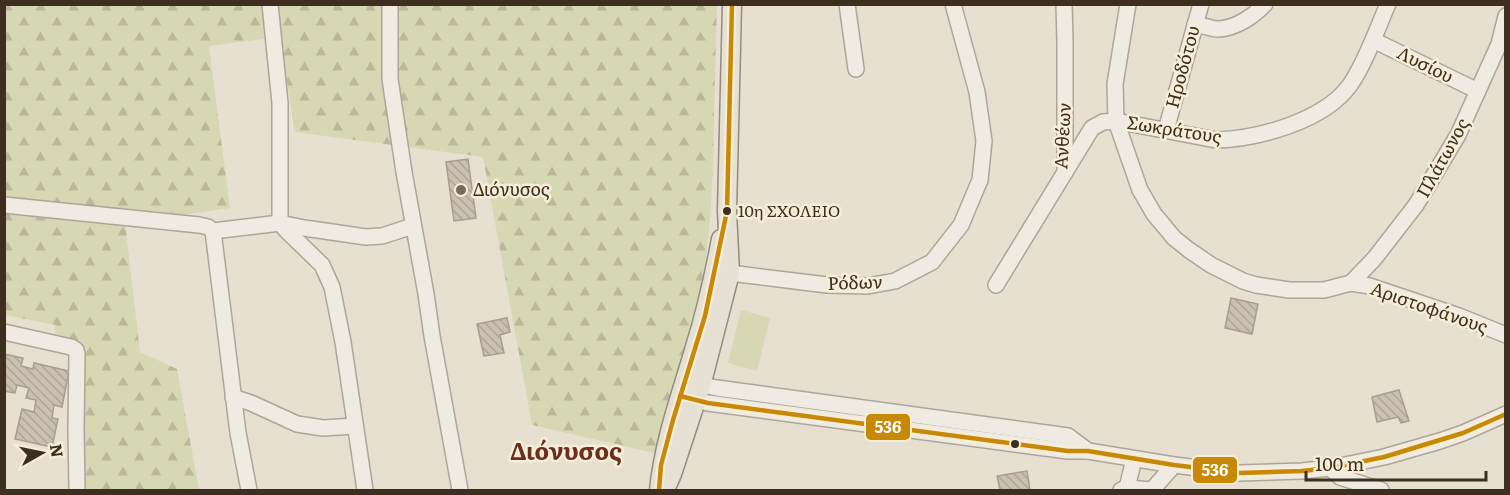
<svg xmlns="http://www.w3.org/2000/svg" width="1510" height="495" viewBox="0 0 1510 495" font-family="Literata,serif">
<defs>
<pattern id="forest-firs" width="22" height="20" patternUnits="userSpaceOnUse" patternTransform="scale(1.5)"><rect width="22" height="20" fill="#d6d7b3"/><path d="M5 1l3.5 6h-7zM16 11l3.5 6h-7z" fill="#b9b99a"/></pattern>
<pattern id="building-back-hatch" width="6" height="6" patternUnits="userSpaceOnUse" patternTransform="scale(1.5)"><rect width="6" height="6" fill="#cbbfb2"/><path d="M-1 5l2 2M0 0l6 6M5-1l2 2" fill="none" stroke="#afa499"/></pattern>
</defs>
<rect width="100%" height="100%" fill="#e7e0d1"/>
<!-- forest -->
<path fill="url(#forest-firs)" d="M4 5H717C716 41 715 78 714 115 713 174 712 233 700 290L654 453 532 425 483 157 295 132 280 37 209 46 230 208 125 223 140 352 177 369 199 490H75L74 352 54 348 55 325 5 315Z"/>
<!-- pitch -->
<polygon fill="#d6d7b3" points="741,310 770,318 757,371 728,363"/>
<!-- building -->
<g fill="url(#building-back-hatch)" stroke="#a89c90" stroke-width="1.5">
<polygon points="468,159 476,218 454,221 446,162"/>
<polygon points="1231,298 1258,304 1252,334 1225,328"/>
<polygon points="507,318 510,332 500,335 504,353 484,356 477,324"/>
<polygon points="4,354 23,358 21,366 33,369 34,363 69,371 62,407 54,405 52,418 58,419 52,447 15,439 22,409 34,412 36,400 26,398 29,388 17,385 15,393 4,391"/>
<polygon points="1399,390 1409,421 1401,423 1398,417 1377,422 1372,397"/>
<polygon points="1027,471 1030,490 1000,490 997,476"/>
</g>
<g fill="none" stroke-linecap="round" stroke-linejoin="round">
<!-- minor casing -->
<g stroke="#ada599" stroke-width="18">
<g id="minor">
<polyline points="270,4 280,103 280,223 287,231 322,265 332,287 343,342 365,490"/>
<polyline points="390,4 390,79 404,172 426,294 432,336 460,490"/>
<polyline points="847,4 856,69"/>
<polyline points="1064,4 1065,41 1065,172"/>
<polyline points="1128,4 1115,84 1116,121 1140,190 1154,214 1174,238 1189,250 1211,265 1243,281 1256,285 1289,290 1324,290 1351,283 1370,286 1459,316 1506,335"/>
<path d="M1195 24C1202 25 1211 29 1219 29 1236 28 1254 16 1265 4"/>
<polyline points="1373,40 1478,91"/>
<polyline points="1166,130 1201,4"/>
<polyline points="4,205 199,225 208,227 213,231 280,223 304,228 366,237 382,236 413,226"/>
<polyline points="213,231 238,433 249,490"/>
<polyline points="718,273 730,273 827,285 868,286 895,281 932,262 961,225 980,180 984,141 977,92 953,4"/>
<polyline points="1351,283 1374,259 1416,205 1458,135 1499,44 1506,16"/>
<path d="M996 285 1092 128 1103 122 1116 121 1216 140C1258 139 1324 121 1350 85 1365 64 1377 29 1388 4"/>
<polyline points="4,332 71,347 76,350 77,354 76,430 77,490"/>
<polyline points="692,383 717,388 1068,436 1088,451"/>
<polyline points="233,397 251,403 297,424 323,428 355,426"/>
<polyline points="686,397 708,403 1068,451 1088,451 1174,465 1239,473 1302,471 1330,468 1384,457 1440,441 1463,433 1506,414"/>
<polyline points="1330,468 1340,477 1381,490"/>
<polyline points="1127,488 1134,459"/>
<polyline points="1121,490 1127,488 1152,490 1174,465"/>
</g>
</g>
<!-- major casing -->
<g stroke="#928b80" stroke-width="21">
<g id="major">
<path d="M659 490C664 441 681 395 695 347 706 312 714 276 721 239"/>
<polyline points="665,490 672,474 701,386 730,273 727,211 732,4"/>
</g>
</g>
<!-- minor -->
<use href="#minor" stroke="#efebe3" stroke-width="15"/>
<!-- major -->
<use href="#major" stroke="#e6e1d4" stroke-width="18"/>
<!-- bus-1 casing -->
<g stroke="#f7eed8" stroke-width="9">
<g id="bus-1">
<polyline points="680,396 708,403 1068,451 1088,451 1174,465 1239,473 1302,471 1330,468 1384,457 1463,433 1506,414"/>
<polyline points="659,490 661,465 673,420 705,316 727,211 732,4"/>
</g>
</g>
<!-- bus-1 -->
<use href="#bus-1" stroke="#c88808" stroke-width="4.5"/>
</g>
<!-- markers -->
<circle fill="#786c5e" stroke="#f7eed8" stroke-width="2" cx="461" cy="190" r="6"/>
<g fill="#3d2e20" stroke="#f7eed8" stroke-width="2">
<circle cx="727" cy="211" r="5"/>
<circle cx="1015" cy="444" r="5"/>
</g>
<g text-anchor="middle" stroke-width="5" stroke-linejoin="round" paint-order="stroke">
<!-- bus labels -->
<g font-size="16" fill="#3d2e20" stroke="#f7eed8" text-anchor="start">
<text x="738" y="217">10η ΣΧΟΛΕΙΟ</text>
</g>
<!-- street labels -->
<g font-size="18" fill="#3d2e20" stroke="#f7eed8">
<text transform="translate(1425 65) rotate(26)" y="6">Λυσίου</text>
<text transform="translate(1183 67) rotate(-75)" y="6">Ηροδότου</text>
<text transform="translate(1174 130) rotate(9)" y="6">Σωκράτους</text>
<text transform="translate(1063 136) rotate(-87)" y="6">Ανθέων</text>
<text transform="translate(1443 158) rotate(-61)" y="6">Πλάτωνος</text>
<text transform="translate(855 283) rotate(-2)" y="6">Ρόδων</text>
<text transform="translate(1429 308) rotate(19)" y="6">Αριστοφάνους</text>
</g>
<!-- poi labels -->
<g font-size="18" fill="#3d2e20" stroke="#f7eed8" text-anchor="start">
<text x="473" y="196">Διόνυσος</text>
</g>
<!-- district labels -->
<g font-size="24" font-weight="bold" fill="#6b2e1e" stroke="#f7eed8">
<text x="566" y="460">Διόνυσος</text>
</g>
</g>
<g stroke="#f7eed8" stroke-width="2">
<rect x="865" y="413" width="46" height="28" rx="6" fill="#c88808"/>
<rect x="1192" y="456" width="46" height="28" rx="6" fill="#c88808"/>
</g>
<g font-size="16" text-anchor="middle" font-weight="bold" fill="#fff">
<text x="888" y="433">536</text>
<text x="1215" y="476">536</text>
</g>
<!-- border -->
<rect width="1510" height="495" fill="none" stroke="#3d2e20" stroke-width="12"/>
<!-- north arrow -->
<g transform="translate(42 453) rotate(81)" stroke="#f7eed8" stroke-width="4.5" paint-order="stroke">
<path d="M0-4.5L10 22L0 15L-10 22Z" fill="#3d2e20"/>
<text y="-9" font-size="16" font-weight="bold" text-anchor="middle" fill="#3d2e20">N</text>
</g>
<!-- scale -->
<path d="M1306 471v9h180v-9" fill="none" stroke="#3d2e20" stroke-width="3"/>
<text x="1315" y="471" font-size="18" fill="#3d2e20" stroke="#f7eed8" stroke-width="4.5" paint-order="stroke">100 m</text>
</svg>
